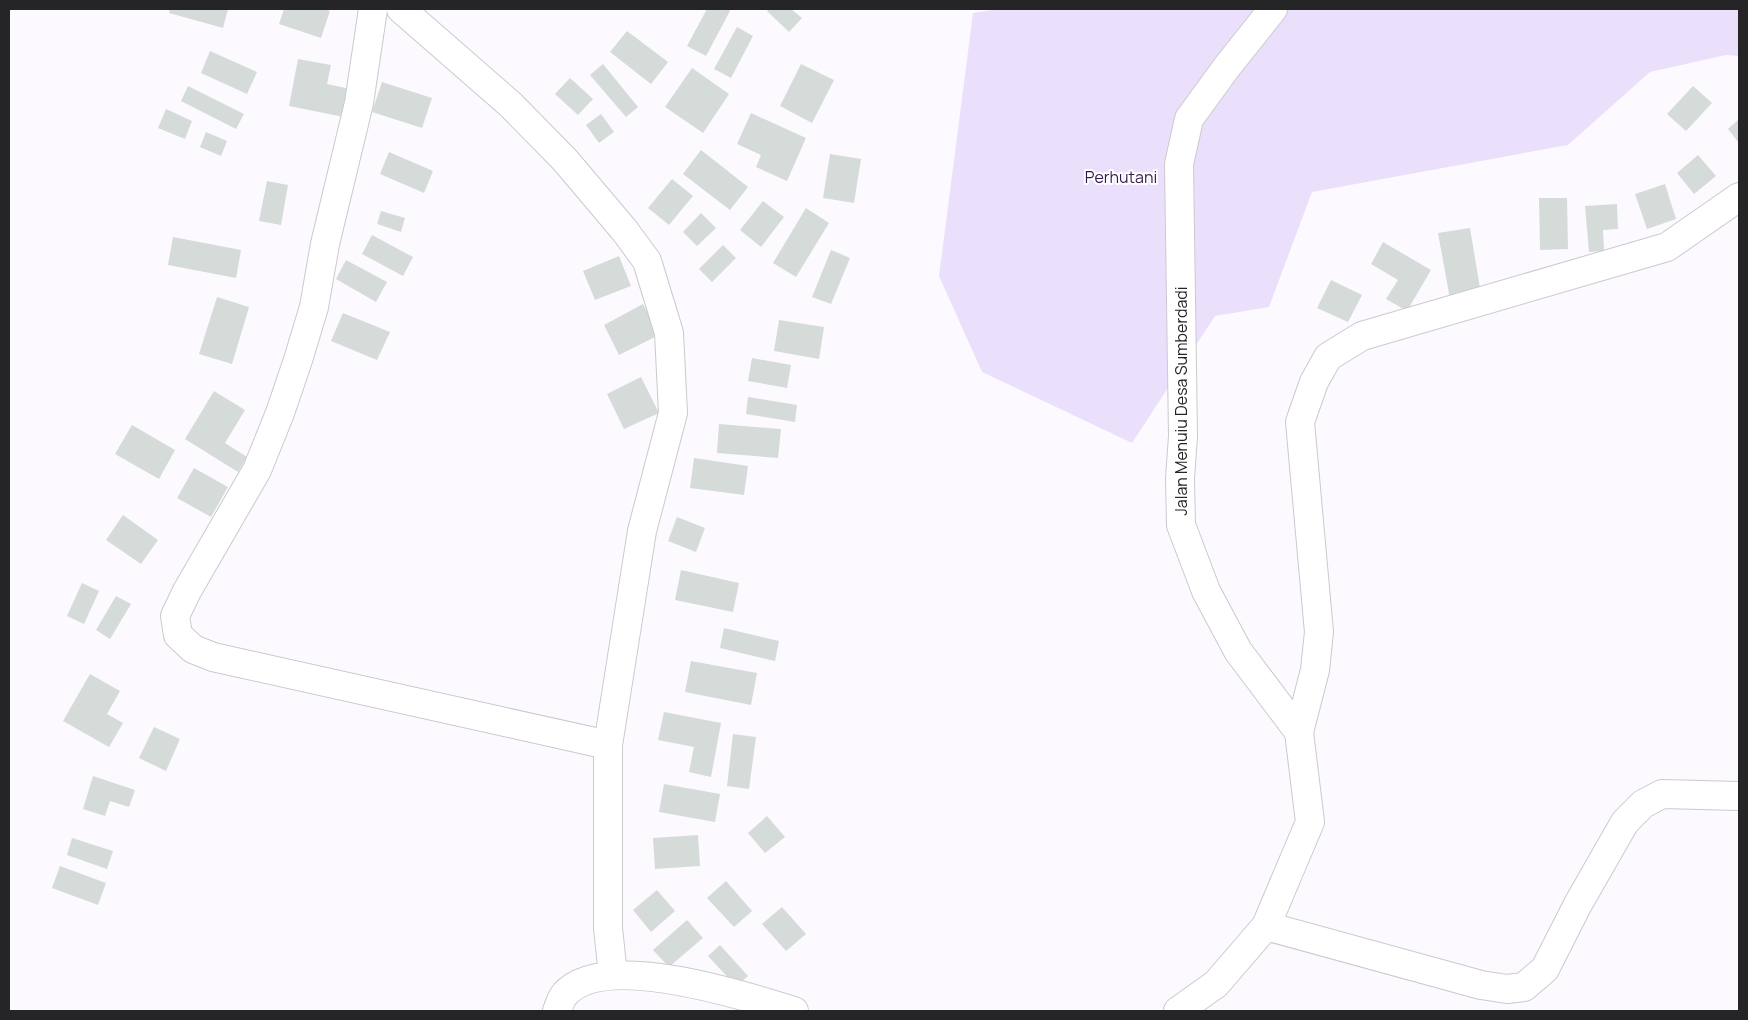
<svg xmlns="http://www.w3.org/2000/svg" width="1748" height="1020" viewBox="0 0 1748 1020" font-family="Manrope,sans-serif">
<rect width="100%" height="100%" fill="#fcfaff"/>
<!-- green -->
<polygon fill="#ebe0fc" points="999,9 1739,9 1739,56 1726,55 1650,72 1568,145 1312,192 1269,307 1215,316 1132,443 982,372 939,276 973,13"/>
<!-- building -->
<g fill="#d5dbd8">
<polygon points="170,9 228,9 223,28 169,13"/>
<polygon points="284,9 325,9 330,11 321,38 279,24"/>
<polygon points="707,9 731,9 706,56 687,46"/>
<polygon points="769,9 791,9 802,18 789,32 767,11"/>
<polygon points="737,27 753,36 731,78 714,69"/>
<polygon points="627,31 668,62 651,84 610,52"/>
<polygon points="210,51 257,72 247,94 201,73"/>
<polygon points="298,59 331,65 327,84 350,89 344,117 289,106"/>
<polygon points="603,64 638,107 626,117 590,75"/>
<polygon points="801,64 834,80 812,123 780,106"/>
<polygon points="692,68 729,94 703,133 665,107"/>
<polygon points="570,78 593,99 578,115 555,94"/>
<polygon points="382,82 432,98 422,128 372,112"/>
<polygon points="188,86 244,114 236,129 181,101"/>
<polygon points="1693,86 1712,103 1686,131 1667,114"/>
<polygon points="166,109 192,121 185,139 158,128"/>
<polygon points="751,113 806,138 787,181 756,167 761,155 737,144"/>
<polygon points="601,114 614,132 599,143 586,125"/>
<polygon points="1739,119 1739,143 1728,129"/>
<polygon points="206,132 227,141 221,156 200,147"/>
<polygon points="701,150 748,187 730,210 683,174"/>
<polygon points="389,152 433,171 424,193 380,174"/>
<polygon points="830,154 861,159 854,203 823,198"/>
<polygon points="1698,155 1716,176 1694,194 1677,173"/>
<polygon points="672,179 693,196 669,225 648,208"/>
<polygon points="267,181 288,185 281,225 259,221"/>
<polygon points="1665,184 1676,219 1647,229 1635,194"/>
<polygon points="1539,198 1567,198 1568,249 1540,250"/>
<polygon points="763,201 784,217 761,247 740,230"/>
<polygon points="1617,204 1618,229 1603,230 1604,251 1589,252 1585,206"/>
<polygon points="806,208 829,223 796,277 773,263"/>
<polygon points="381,211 405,218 401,232 377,224"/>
<polygon points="701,213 716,228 697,246 683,232"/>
<polygon points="1470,228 1481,294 1450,299 1438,233"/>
<polygon points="372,235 413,257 403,276 362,254"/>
<polygon points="173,237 241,250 236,278 168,265"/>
<polygon points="1383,242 1431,270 1407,311 1386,299 1398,280 1371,264"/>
<polygon points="723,245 736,258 712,282 699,269"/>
<polygon points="831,250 850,258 831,304 812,297"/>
<polygon points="619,256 631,286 595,300 583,271"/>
<polygon points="346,260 387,282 376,302 336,279"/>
<polygon points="1331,280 1362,295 1348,322 1317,308"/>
<polygon points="217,297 249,307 232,364 199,354"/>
<polygon points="643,304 659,335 619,355 604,325"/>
<polygon points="343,313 390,332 377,360 331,341"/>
<polygon points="779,320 824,327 819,359 774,351"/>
<polygon points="752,358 791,365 787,388 748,381"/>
<polygon points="641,377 659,413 624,429 607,394"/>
<polygon points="214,391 245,410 225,443 247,457 238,472 185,439"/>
<polygon points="748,397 797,405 795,422 746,414"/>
<polygon points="719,424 781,429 778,458 717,453"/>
<polygon points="132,425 175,450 159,479 115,454"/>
<polygon points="694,458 748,466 744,495 690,488"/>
<polygon points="194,468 228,487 211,517 177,498"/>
<polygon points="123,515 158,540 141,564 106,540"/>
<polygon points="677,517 705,528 696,552 668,541"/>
<polygon points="681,570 739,583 733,612 675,600"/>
<polygon points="82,583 99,591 84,624 67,616"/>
<polygon points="116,596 131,604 110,639 96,630"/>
<polygon points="724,628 779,641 775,661 720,648"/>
<polygon points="691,661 757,673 751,705 685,692"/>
<polygon points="90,674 120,691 107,714 123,723 109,747 63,721"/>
<polygon points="664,712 721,723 711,777 689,772 694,747 658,740"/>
<polygon points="154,727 180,739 166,771 139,758"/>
<polygon points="733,734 756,737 749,789 727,786"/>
<polygon points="93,776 135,790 129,807 110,801 105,816 83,809"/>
<polygon points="664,784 720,794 715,822 659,812"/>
<polygon points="767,816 785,837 765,853 748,833"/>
<polygon points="698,835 700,866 655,869 653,838"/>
<polygon points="72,838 113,851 107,869 67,855"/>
<polygon points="60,866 106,883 98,905 52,888"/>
<polygon points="726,881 752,911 734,927 707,898"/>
<polygon points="657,890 675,911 651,932 633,910"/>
<polygon points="782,907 806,934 786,951 762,924"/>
<polygon points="687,920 703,938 669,967 653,950"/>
<polygon points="720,945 748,976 736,986 708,956"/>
</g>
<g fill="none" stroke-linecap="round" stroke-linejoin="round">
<!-- minor casing -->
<g stroke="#cbc9ce" stroke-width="30">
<g id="minor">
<polyline points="373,9 359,103 325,244 314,307 298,360 280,413 257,470 187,591 175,616 178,635 193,649 213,657 608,745"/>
<polyline points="401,9 511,105 565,160 625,231 647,261 669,333 673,413 642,531 608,745 608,928 613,975"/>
<polyline points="1299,732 1315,670 1319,632 1300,422 1314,382 1328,357 1362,336 1667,247 1739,197"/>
<polyline points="1266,926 1481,985 1507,989 1524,987 1545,969 1578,904 1625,822 1643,804 1662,794 1739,796"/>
</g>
</g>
<!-- tertiary casing -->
<g stroke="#cbc9ce" stroke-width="30">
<g id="tertiary">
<path d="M557 1011C559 1006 561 998 565 994 604 950 746 996 794 1011"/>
<polyline points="1178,1011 1216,984 1266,926 1310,822 1299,732 1238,651 1206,591 1181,525 1180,479 1183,436 1179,164 1189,119 1226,68 1273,9"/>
</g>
</g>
<!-- minor -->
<use href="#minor" stroke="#fff" stroke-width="28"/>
<!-- tertiary -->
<use href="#tertiary" stroke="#fff" stroke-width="28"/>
</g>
<g text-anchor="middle" stroke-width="4" stroke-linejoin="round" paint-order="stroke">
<!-- park labels -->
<g font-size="16" fill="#341b4c" stroke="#fff">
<text x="1121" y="183">Perhutani</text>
</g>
<!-- street labels -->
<g font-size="16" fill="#252426" stroke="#fff">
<text transform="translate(1181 401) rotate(-90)" y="6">Jalan Menuiu Desa Sumberdadi</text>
</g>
</g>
<!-- border -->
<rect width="1748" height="1020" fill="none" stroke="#252426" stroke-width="20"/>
</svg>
